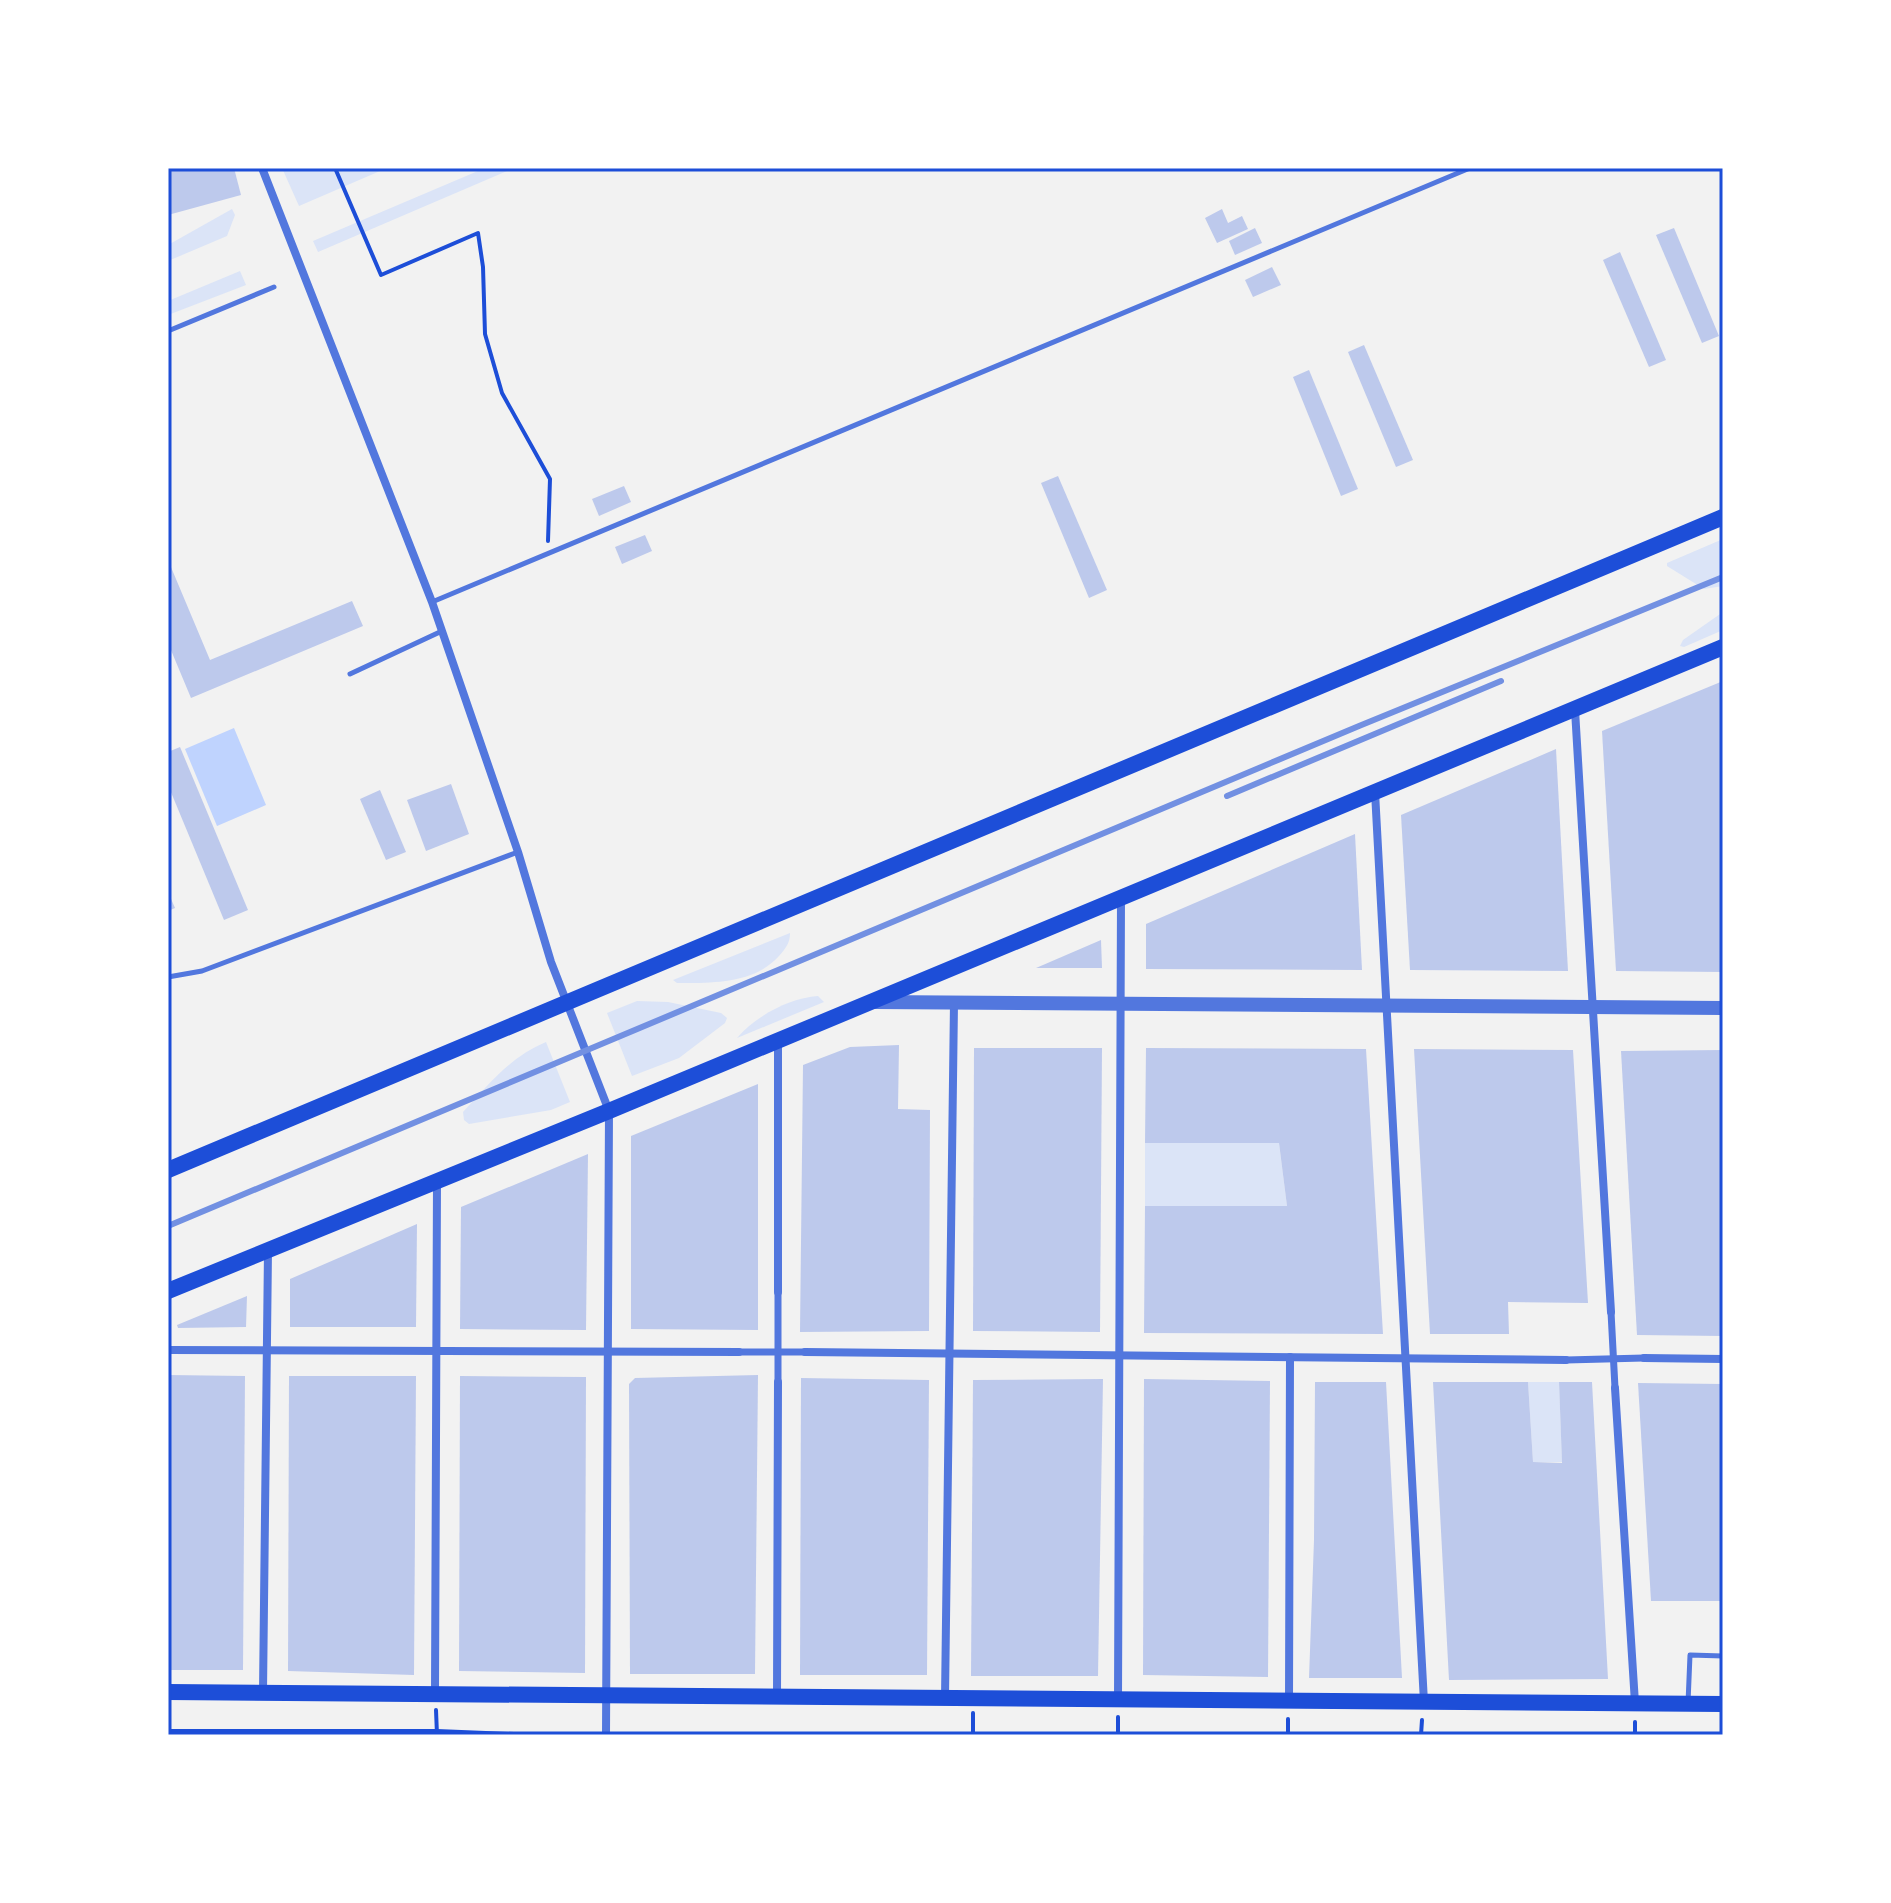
<svg xmlns="http://www.w3.org/2000/svg" width="1891" height="1903" viewBox="0 0 1891 1903" font-family="'Space Grotesk',sans-serif">
<rect width="100%" height="100%" fill="#f2f2f2"/>
<!-- green -->
<g fill="#dbe4f7">
<polygon points="282,168 387,168 299,206"/>
<polygon points="485,168 514,168 318,252 313,241"/>
<polygon points="232,209 235,215 227,236 168,261 168,245"/>
<polygon points="240,271 246,285 168,315 168,301"/>
<polygon points="1723,539 1723,586 1704,589 1667,566 1667,563"/>
<polygon points="1723,612 1723,630 1684,647 1680,646 1683,640"/>
<path d="M790 933C790 943 786 948 779 956 754 984 712 983 677 983L673 980Z"/>
<path d="M818 996 824 1002 737 1038C756 1016 789 998 818 996Z"/>
<polygon points="637,1001 668,1002 721,1013 727,1018 725,1023 679,1058 632,1076 607,1013"/>
<path d="M546 1042 570 1102 551 1110 469 1124 464 1120 463 1112C489 1084 510 1057 546 1042Z"/>
<polygon points="1145,1143 1279,1143 1287,1206 1145,1206"/>
<polygon points="1528,1382 1559,1382 1562,1462 1533,1462"/>
</g>
<!-- water -->
<polygon fill="#bfd3fe" points="234,728 266,805 217,826 185,749"/>
<!-- building -->
<g fill="#bdc9ec">
<polygon points="168,168 234,168 241,195 168,215"/>
<polygon points="1222,209 1228,223 1242,216 1248,229 1217,243 1205,218"/>
<polygon points="1255,228 1262,243 1235,255 1229,241"/>
<polygon points="1674,228 1719,336 1702,343 1656,235"/>
<polygon points="1620,252 1666,360 1649,367 1603,260"/>
<polygon points="1272,267 1281,285 1253,297 1245,280"/>
<polygon points="1364,345 1413,460 1396,467 1348,352"/>
<polygon points="1309,370 1358,489 1341,496 1293,377"/>
<polygon points="1058,476 1107,590 1089,598 1041,483"/>
<polygon points="624,486 631,502 599,516 592,499"/>
<polygon points="645,535 652,551 622,564 615,547"/>
<polygon points="168,560 210,660 352,601 363,626 191,698 168,643"/>
<polygon points="1723,681 1723,972 1616,971 1602,731"/>
<polygon points="180,747 248,910 224,920 168,785 168,752"/>
<polygon points="1556,749 1568,971 1410,970 1401,815"/>
<polygon points="451,784 469,834 426,851 407,800"/>
<polygon points="380,790 406,852 386,860 360,799"/>
<polygon points="1355,834 1362,970 1146,969 1146,924"/>
<polygon points="168,892 175,908 168,911"/>
<polygon points="1101,940 1102,968 1036,968"/>
<polygon points="899,1045 898,1109 930,1110 929,1331 800,1332 803,1065 850,1047"/>
<polygon points="974,1048 1102,1048 1100,1332 973,1331"/>
<polygon points="1146,1048 1366,1049 1383,1334 1144,1333 1145,1206 1287,1206 1279,1143 1145,1143"/>
<polygon points="1414,1049 1573,1050 1588,1303 1508,1302 1509,1334 1430,1334"/>
<polygon points="1723,1050 1723,1336 1637,1335 1621,1051"/>
<polygon points="758,1084 758,1330 631,1329 631,1136"/>
<polygon points="588,1154 586,1330 460,1329 461,1207"/>
<polygon points="417,1224 416,1327 290,1327 290,1279"/>
<polygon points="247,1296 246,1327 178,1328 177,1325"/>
<polygon points="168,1375 245,1376 243,1670 168,1670"/>
<polygon points="758,1375 755,1674 630,1674 629,1384 635,1378"/>
<polygon points="289,1376 416,1376 414,1675 288,1671"/>
<polygon points="460,1376 586,1377 585,1673 459,1671"/>
<polygon points="801,1378 929,1380 927,1675 800,1675"/>
<polygon points="1103,1379 1098,1676 971,1676 973,1380"/>
<polygon points="1144,1379 1270,1381 1268,1677 1143,1675"/>
<polygon points="1315,1382 1386,1382 1402,1678 1309,1678 1314,1540"/>
<polygon points="1433,1382 1528,1382 1533,1462 1562,1463 1559,1382 1592,1382 1608,1679 1449,1680"/>
<polygon points="1638,1383 1723,1384 1723,1601 1651,1601"/>
</g>
<g fill="none" stroke-linecap="round" stroke-linejoin="round">
<!-- path -->
<g stroke="#1d4ed8" stroke-width="4">
<polyline points="335,168 381,275 478,233 483,267 485,334 502,393 550,479 548,541"/>
<polyline points="436,1710 437,1735"/>
<polyline points="1635,1722 1635,1735"/>
<polyline points="168,1731 437,1731 538,1735"/>
<polyline points="973,1735 973,1713"/>
<polyline points="1118,1735 1118,1717"/>
<polyline points="1288,1735 1288,1719"/>
<polyline points="1421,1735 1422,1720"/>
</g>
<!-- service -->
<g stroke="#5277de" stroke-width="5">
<polyline points="168,331 274,287"/>
<polyline points="432,602 1470,168"/>
<polyline points="350,674 442,631"/>
<polyline points="168,977 202,971 518,852"/>
<polyline points="1688,1703 1690,1655 1723,1656"/>
</g>
<!-- pedestrian -->
<g stroke="#5277de" stroke-width="7">
<polyline points="778,1292 778,1382"/>
<polyline points="1611,1312 1615,1388"/>
<polyline points="739,1352 805,1352"/>
<polyline points="1566,1360 1644,1358"/>
</g>
<!-- minor -->
<g stroke="#5277de" stroke-width="8">
<polyline points="262,168 432,602 518,852 551,962 609,1111 606,1735"/>
<polyline points="1575,710 1611,1312"/>
<polyline points="1375,792 1424,1702"/>
<polyline points="778,1292 778,1041"/>
<polyline points="168,1350 739,1352"/>
<polyline points="805,1352 1566,1360"/>
<polyline points="1644,1358 1723,1359"/>
<polyline points="1615,1388 1635,1703"/>
<polyline points="263,1692 268,1250"/>
<polyline points="435,1694 437,1181"/>
<polyline points="777,1696 778,1382"/>
<polyline points="945,1698 954,1003"/>
<polyline points="1118,1699 1121,898"/>
<polyline points="1289,1701 1290,1357"/>
</g>
<!-- tertiary -->
<polyline stroke="#5277de" stroke-width="14" points="875,1002 1723,1008"/>
<!-- primary -->
<g stroke="#1d4ed8" stroke-width="16">
<polyline points="168,1170 1723,517"/>
<polyline points="168,1291 609,1111 1723,647"/>
<polyline points="168,1692 1723,1704"/>
</g>
<!-- rail -->
<g stroke="#7290e2" stroke-width="6">
<polyline points="1227,796 1501,681"/>
<polyline points="168,1226 1359,726 1723,577"/>
</g>
</g>
<!-- border -->
<rect width="1891" height="1903" fill="none" stroke="#ffffff" stroke-width="340"/>
<rect x="170" y="170" width="1551" height="1563" fill="none" stroke="#1d4ed8" stroke-width="3"/>
</svg>
